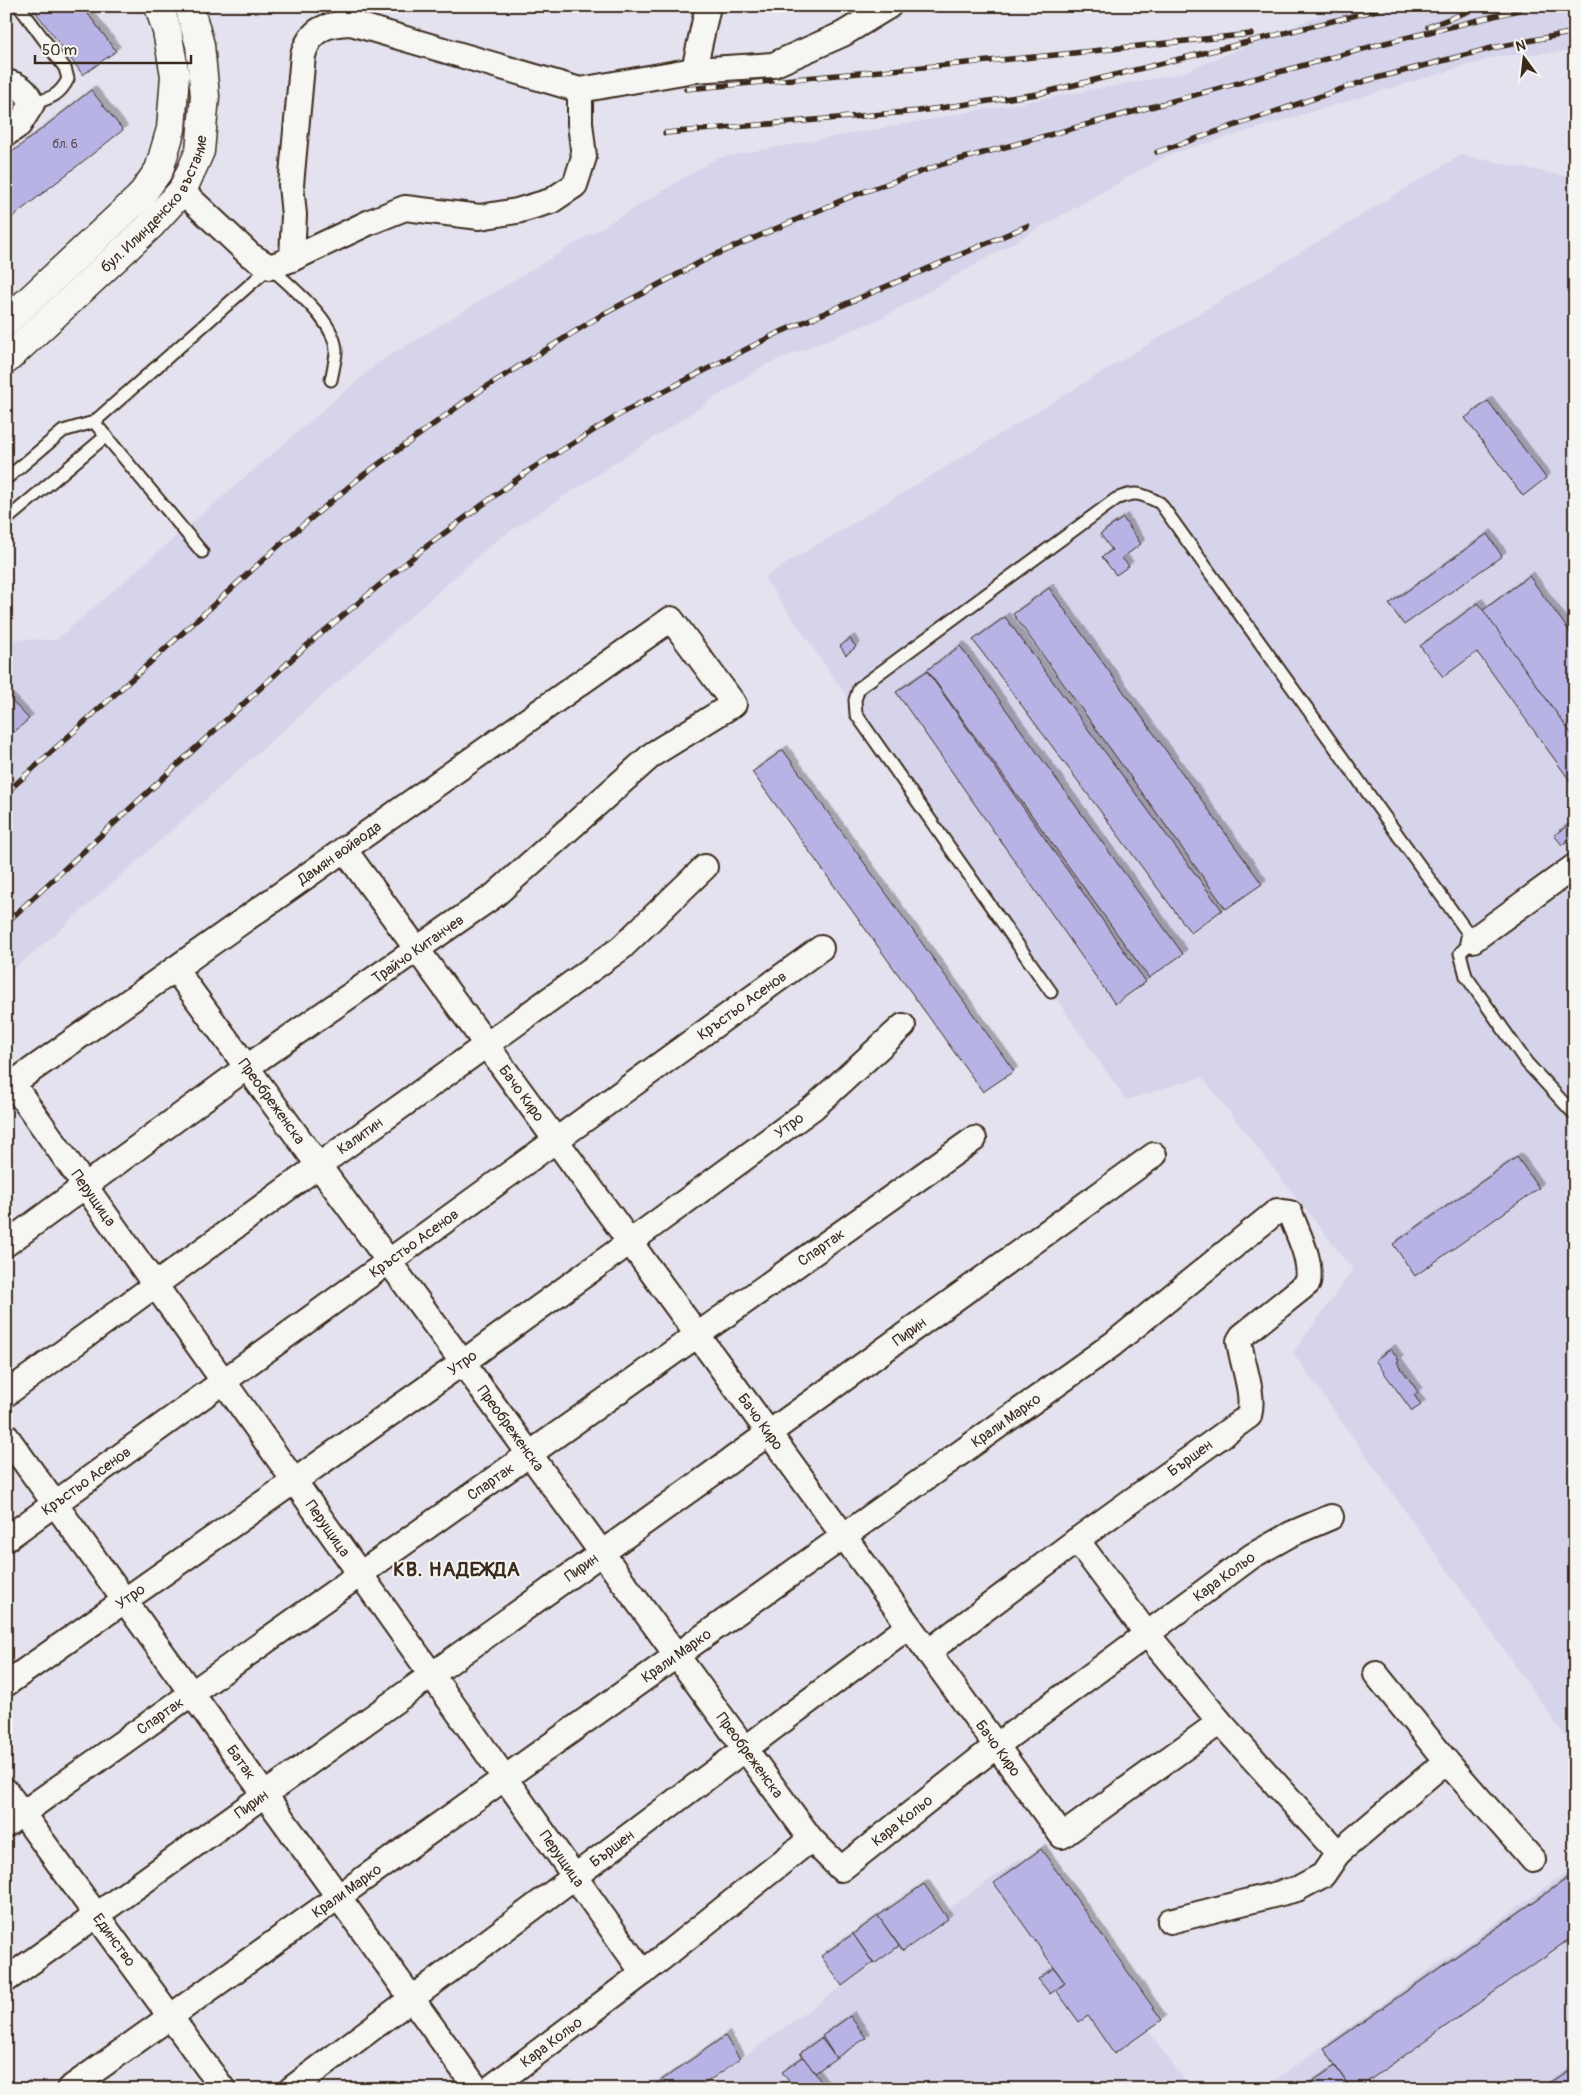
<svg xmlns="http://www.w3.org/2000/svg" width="1581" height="2095" viewBox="0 0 1581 2095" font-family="Pangolin,sans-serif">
<defs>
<filter id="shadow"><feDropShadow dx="4.5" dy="-4.5" stdDeviation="0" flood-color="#0004"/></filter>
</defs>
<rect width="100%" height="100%" fill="#e3e2ee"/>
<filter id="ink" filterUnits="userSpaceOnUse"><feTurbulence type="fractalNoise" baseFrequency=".02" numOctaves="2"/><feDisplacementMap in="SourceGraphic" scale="10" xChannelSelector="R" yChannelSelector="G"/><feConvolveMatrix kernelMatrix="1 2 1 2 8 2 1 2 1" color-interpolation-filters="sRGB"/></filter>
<g filter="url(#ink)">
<!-- built -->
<g fill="#d6d4eb">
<polygon points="1342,6 1575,6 1575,51 1499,56 1167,155 880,319 765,365 494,542 52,937 6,975 6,639 56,640 379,362 717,158 1179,74"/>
<polygon points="1461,155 1575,178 1575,1750 1293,1353 1353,1270 1202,1077 1126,1100 764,577"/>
<polygon points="1020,1858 1191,2089 699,2089"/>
<polygon points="1575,1866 1575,2089 1263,2089"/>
</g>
<!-- building -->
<g fill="#b7b3e4" stroke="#3b2a1e" filter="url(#shadow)">
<polygon points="31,6 82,6 116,51 83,75"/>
<polygon points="91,90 123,130 6,222 6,157"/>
<polygon points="1488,401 1546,478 1523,496 1465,418"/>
<polygon points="1123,518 1141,544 1122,558 1129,566 1116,575 1102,557 1112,550 1100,534"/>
<polygon points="1487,534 1502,556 1404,625 1389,604"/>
<polygon points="1529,576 1575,639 1575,739 1482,611"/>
<polygon points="1049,588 1262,884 1226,909 1013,614"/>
<polygon points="1478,603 1575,739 1575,779 1571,782 1477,652 1443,677 1420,646"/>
<polygon points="1005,617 1222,910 1191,933 973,640"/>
<polygon points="850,639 856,647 846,655 840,646"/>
<polygon points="960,646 1183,954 1149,978 927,670"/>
<polygon points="927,671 1146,982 1115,1004 896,692"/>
<polygon points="6,695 29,719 6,739"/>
<polygon points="783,750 1014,1071 983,1092 752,772"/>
<polygon points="1571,823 1575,828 1575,835 1562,845 1554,835"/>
<polygon points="1517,1157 1539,1188 1415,1276 1393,1244"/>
<polygon points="1391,1349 1399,1360 1397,1362 1418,1392 1414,1395 1421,1405 1412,1411 1375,1360"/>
<polygon points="1041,1849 1162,2020 1114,2054 1088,2016 1079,2022 1056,1990 1065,1983 994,1883"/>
<polygon points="1575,1873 1575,1935 1357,2089 1351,2089 1324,2049"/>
<polygon points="924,1884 948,1919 903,1951 878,1916"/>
<polygon points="878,1916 899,1946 874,1964 853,1934"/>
<polygon points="853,1934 873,1963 842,1986 821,1956"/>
<polygon points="1054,1968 1065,1983 1050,1994 1038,1979"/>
<polygon points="850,2016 866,2038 836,2058 822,2036"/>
<polygon points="725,2036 740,2059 697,2089 649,2089"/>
<polygon points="821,2038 836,2058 815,2073 800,2053"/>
<polygon points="803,2057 815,2073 826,2089 795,2089 782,2072"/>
<polygon points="1335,2066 1351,2089 1304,2089 1303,2088"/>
<polygon points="1567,2071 1575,2082 1575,2089 1542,2088"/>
</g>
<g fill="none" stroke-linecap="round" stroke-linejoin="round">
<!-- lane casing -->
<g stroke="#3b2a1e" stroke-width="15">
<g id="lane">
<path d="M19 6 65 68 68 79C59 97 49 98 32 104"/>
<polyline points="94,422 202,552"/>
<path d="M6 479 63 431 94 422 270 267C291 287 337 322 336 353 335 362 333 371 331 380"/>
<polyline points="6,520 106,436"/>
<path d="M1051 992 856 714 855 700 859 688 1116 499C1136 491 1141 493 1160 503L1473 940 1460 953 1466 976 1527 1063 1575 1115"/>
</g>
</g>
<!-- street casing -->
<g stroke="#3b2a1e" stroke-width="28">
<g id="street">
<polyline points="694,70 708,6"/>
<path d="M6 82C20 85 27 91 32 104L19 125 6 134"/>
<polyline points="580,90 694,70 773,65 843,34 889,6"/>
<path d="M182 191 250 255 270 267 292 259 370 222 405 208 480 217 517 211 551 201 575 185 584 157 580 123V90L351 23C325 24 311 29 303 55L291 185 294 215 292 259"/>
<path id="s1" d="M344 849 1062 1836 1220 1722"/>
<polyline points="1473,940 1575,866"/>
<path id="s2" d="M175 969 811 1839"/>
<path id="s3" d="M12 1083 643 1973"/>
<path id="s4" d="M6 1088 671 619 734 704 653 754 495 895 247 1067 6 1244"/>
<path id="s5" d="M6 1394 318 1166 621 948 705 867"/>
<path id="s6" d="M6 1436 477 2089"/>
<path id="s7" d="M6 1539 821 948"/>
<polyline points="1077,1540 1147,1634 1220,1722 1338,1853 1323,1875 1297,1889 1170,1921"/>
<polyline points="1376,1674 1446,1761"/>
<path id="s8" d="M6 1684 462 1363 630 1242 814 1107 903 1026"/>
<path id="s9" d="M6 1791 223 2089"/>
<path id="s10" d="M6 1825 974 1139"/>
<polyline points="1338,1853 1446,1761 1533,1860"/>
<path id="s11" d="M6 1980 769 1433 1154 1155"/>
<path id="s12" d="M69 2089 1113 1344 1277 1211 1290 1213C1298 1235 1312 1259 1308 1283L1242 1336 1239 1341C1242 1364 1255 1393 1249 1416L1077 1540 928 1652"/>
<path id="s13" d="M291 2089 909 1626"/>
<path id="s14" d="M489 2089 643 1973 811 1839 841 1869 996 1746 1252 1556 1291 1534 1331 1517"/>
</g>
</g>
<!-- secondary casing -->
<g stroke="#3b2a1e" stroke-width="31">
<g id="secondary">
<polyline points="6,322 140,197 159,170 171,129 175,75 167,31 159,6"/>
<path id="s15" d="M6 360 150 226 182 191 200 151 205 96 200 45 189 6"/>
</g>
</g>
<!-- lane -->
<use href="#lane" stroke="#f6f6f2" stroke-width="11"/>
<!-- street -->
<use href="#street" stroke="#f6f6f2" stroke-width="24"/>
<!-- secondary -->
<use href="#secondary" stroke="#f6f6f2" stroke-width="28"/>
<!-- rail casing -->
<g stroke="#3b2a1e" stroke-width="5.5">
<g id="rail">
<polyline points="1428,27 1482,6"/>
<polyline points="686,89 1055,55 1251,34"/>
<polyline points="665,133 919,111 1038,94 1393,6"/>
<polyline points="1157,152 1365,81 1492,48 1575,32"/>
<polyline points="6,793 284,541 358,479 478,392 600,316 710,257 852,196 943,164 1381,44 1535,6"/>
<polyline points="6,923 305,647 423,549 528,471 627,410 778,333 1027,226"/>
</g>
</g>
<!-- rail -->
<use href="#rail" stroke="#f6f6f2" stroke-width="4" stroke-dasharray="11" stroke-linecap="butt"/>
</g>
</g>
<g text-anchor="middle" stroke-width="4" stroke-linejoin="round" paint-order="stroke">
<!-- number labels -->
<g font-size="12" fill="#5a4c50">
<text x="65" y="148">бл. 6</text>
</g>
<!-- street labels -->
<g font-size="15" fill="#3b2a1e" stroke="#f6f6f2">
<text dy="5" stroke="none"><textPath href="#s15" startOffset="218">бул. Илинденско въстание</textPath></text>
<text dy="5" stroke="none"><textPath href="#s4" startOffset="408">Дамян войвода</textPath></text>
<text transform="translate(418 949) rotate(-35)" y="5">Трайчо Китанчев</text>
<text dy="5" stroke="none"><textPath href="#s7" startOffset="909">Кръстьо Асенов</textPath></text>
<text dy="5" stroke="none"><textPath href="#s1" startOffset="302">Бачо Киро</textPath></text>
<text dy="5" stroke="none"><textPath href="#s2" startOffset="164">Преобреженска</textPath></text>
<text dy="5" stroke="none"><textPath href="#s8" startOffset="962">Утро</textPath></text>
<text dy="5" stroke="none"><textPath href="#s5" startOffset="438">Калитин</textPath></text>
<text dy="5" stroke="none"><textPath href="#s3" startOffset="141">Перущица</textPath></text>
<text dy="5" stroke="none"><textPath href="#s7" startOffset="504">Кръстьо Асенов</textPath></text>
<text dy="5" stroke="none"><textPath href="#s10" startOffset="999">Спартак</textPath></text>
<text dy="5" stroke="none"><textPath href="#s11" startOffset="1112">Пирин</textPath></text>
<text dy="5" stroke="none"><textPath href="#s8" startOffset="558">Утро</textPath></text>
<text dy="5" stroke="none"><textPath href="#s12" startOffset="1151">Крали Марко</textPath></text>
<text dy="5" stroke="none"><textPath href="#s1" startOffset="708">Бачо Киро</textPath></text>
<text dy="5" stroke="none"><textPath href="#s2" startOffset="569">Преобреженска</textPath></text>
<text transform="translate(1190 1458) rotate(-36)" y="5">Бършен</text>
<text dy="5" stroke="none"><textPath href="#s7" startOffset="99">Кръстьо Асенов</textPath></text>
<text dy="5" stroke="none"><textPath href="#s10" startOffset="594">Спартак</textPath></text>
<text dy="5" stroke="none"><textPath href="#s3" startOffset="546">Перущица</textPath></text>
<text dy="5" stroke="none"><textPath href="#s11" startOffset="708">Пирин</textPath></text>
<text dy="5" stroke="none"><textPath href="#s14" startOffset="932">Кара Кольо</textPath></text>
<text dy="5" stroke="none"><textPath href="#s8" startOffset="152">Утро</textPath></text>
<text dy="5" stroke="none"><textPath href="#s12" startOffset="746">Крали Марко</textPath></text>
<text dy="5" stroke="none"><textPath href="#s10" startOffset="189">Спартак</textPath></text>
<text dy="5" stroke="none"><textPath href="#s1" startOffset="1112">Бачо Киро</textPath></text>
<text dy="5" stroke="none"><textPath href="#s2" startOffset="974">Преобреженска</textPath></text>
<text dy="5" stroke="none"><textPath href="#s6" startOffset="402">Батак</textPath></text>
<text dy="5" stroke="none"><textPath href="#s11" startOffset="302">Пирин</textPath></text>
<text dy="5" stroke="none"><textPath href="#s14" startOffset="528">Кара Кольо</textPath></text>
<text dy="5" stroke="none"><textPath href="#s13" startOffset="401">Бършен</textPath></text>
<text dy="5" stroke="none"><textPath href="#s3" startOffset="951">Перущица</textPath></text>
<text dy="5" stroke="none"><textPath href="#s12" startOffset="341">Крали Марко</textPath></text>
<text dy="5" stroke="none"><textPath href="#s9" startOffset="184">Единство</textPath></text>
<text dy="5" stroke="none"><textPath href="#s14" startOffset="78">Кара Кольо</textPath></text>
</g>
<!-- district labels -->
<g font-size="20" font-weight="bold" letter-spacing="1" fill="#3b2a1e" stroke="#f6f6f2">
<text x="457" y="1576">КВ. НАДЕЖДА</text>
</g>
</g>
<!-- margin -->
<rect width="1581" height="2095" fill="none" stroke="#f6f6f2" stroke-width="25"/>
<rect x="12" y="12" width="1556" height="2070" fill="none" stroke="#3b2a1e" stroke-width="2" filter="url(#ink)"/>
<!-- north arrow -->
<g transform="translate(1524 58) rotate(345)" stroke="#f6f6f2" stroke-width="4" paint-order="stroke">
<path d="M0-4L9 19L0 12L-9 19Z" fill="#3b2a1e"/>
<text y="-8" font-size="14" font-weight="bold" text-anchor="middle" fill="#3b2a1e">N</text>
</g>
<!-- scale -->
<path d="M35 55v8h156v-8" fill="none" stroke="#3b2a1e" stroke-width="2.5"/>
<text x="42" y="55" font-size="15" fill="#3b2a1e" stroke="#f6f6f2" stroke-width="4" paint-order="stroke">50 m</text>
</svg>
